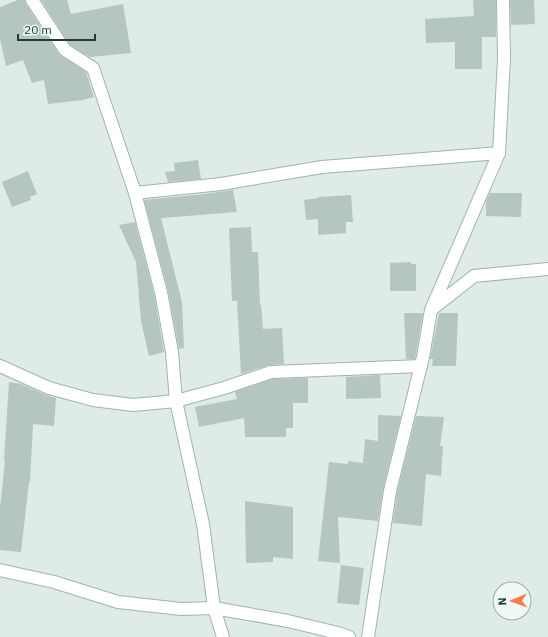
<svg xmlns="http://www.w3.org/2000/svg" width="548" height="637" viewBox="0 0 548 637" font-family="'IBM Plex Sans',sans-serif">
<rect width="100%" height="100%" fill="#deebe6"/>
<!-- building -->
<g fill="#b4c6bf">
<polygon points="18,0 25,0 26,4 59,54 86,72 94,97 83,100 48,104 44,80 32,83 23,60 6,66 0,39 0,7"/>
<polygon points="41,0 67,0 71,14 123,4 131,53 90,57 70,45"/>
<polygon points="473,0 496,0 496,37 482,37 482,69 455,69 455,42 426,43 425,19 474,16"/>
<polygon points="510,0 534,0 535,24 511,25"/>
<polygon points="198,160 201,179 168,182 165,172 175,171 174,163"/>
<polygon points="28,171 37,194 30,197 31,200 12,207 2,182"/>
<polygon points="233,190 237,212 161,218 182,302 184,348 179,349 168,290 144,200 204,194"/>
<polygon points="490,193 522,193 521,217 486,216 486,201"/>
<polygon points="351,195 353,222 346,222 346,233 318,235 318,219 306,220 304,200 319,198 319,197"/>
<polygon points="135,222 154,294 164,352 149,356 141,321 136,262 119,225"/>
<polygon points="251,227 252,252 258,252 260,305 261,305 263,329 282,328 284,364 269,365 241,374 237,301 232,301 229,228"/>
<polygon points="411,262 411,264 416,264 416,291 390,291 390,263"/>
<polygon points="404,313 423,313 415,359 406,359"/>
<polygon points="439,313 458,313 456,366 432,366 433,359 430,359"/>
<polygon points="380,375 381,398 346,399 346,377"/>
<polygon points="308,378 308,403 293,403 293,428 286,428 286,437 245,437 244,418 199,427 195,407 237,399 235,392 272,379"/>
<polygon points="9,382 21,384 46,395 56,398 54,426 33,424 30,482 29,482 21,552 0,550 0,508 5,460 4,460"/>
<polygon points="378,415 401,416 383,489 378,521 338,517 340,563 318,561 329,462 348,464 348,461 363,463 365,439 378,441"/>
<polygon points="416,416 444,417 440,446 443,446 441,476 426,474 422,526 393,523 397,492"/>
<polygon points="245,501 293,507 293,559 273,557 273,562 246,563"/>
<polygon points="341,565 364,568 359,605 337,603"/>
</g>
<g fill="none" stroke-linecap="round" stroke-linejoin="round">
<!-- minor casing -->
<g stroke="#a1b3ae" stroke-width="14">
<g id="minor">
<polyline points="32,0 65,50 93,68 135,193 221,184 322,167 499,153"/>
<polyline points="135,193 161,292 172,352 176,401 203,524 214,608 223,637"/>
<polyline points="432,309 474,276 548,269"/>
<polyline points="0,366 49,388 93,400 133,405 176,401 224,388 271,372 421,366"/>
<polyline points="0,570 54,582 118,602 181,609 214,608 288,621 338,633 349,637"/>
<polyline points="368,637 390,491 423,357 431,310 499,153 504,59 503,0"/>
</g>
</g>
<!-- minor -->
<use href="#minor" stroke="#fff" stroke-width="12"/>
</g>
<!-- north arrow -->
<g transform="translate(512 601) rotate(268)"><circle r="19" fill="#eff8f4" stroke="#9bada8"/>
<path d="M0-3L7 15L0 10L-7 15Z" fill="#ff7d49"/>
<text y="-6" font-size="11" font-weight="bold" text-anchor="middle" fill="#1e3d36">N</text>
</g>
<!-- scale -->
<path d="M18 34v6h77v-6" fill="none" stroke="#1e3d36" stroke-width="2"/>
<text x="24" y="34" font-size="12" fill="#1e3d36" stroke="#eff8f4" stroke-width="3" paint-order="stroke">20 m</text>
</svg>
